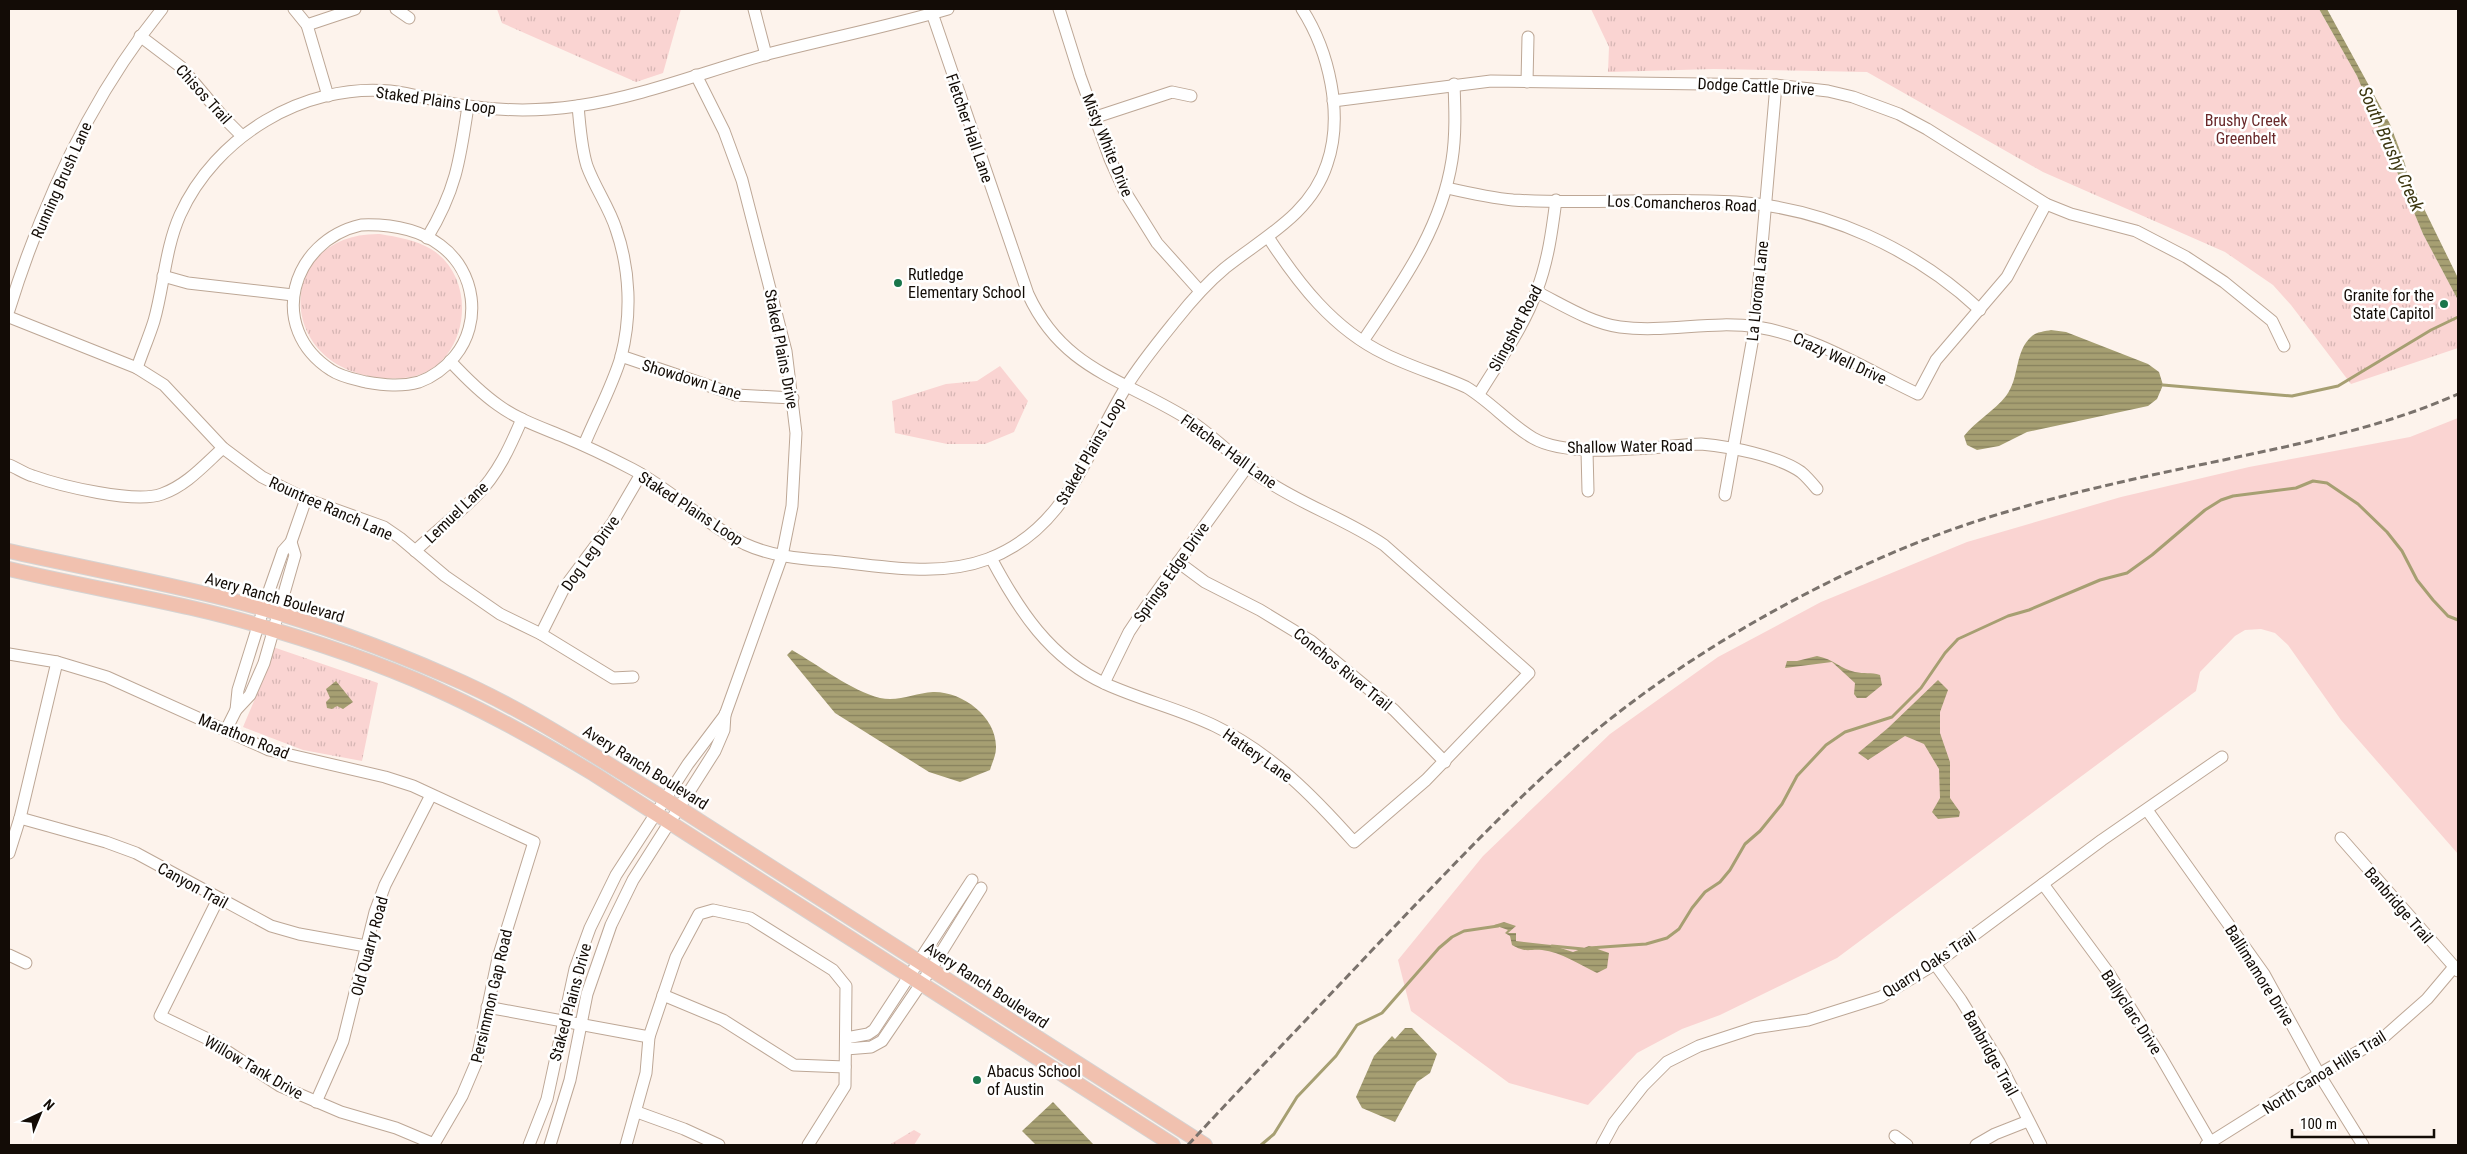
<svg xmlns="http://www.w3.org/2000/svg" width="2467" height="1154" viewBox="0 0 2467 1154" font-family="'Roboto Condensed',sans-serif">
<defs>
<pattern id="park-tufts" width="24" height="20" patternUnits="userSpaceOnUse" patternTransform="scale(1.25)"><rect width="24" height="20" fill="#fad4d2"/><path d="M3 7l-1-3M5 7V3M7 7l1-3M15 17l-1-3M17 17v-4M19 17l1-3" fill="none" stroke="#d5b5b3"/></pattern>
<pattern id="water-rules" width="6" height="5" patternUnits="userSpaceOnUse" patternTransform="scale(1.25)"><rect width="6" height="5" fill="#a69f72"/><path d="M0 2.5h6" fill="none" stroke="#86805c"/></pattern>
</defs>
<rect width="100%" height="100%" fill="#fdf3ec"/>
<!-- grass -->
<polygon fill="#fad4d2" points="2458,418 2458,854 2341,720 2288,645 2275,633 2261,629 2245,630 2235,636 2200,672 2196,691 1837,958 1720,1015 1682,1029 1637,1053 1588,1105 1509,1083 1411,1011 1398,960 1483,856 1610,734 1718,657 1821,602 1967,542 2121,497 2249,467 2410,437"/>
<!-- park -->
<g fill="url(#park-tufts)">
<polygon points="497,9 681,9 663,73 636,82 502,23"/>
<polygon points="1591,9 2319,9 2357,76 2423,234 2458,300 2458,348 2351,384 2291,305 2273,285 2225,252 2043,172 1867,72 1714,69 1608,72 1609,47"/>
<path d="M380 234C397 237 416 240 431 249 483 281 467 374 403 378 273 386 268 232 380 234Z"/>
<polygon points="1000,366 1028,401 1014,432 985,444 947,444 895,433 892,401 946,384 977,381"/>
<polygon points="273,647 378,683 362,761 303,750 243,727 265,675"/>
<polygon points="914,1130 921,1134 914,1145 889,1145"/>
</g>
<!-- water -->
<g fill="url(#water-rules)">
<polygon points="2319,9 2327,9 2390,124 2405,164 2407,174 2458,278 2458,300 2423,234 2357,76"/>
<path d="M2051 330 2066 332 2148 364 2159 372 2163 385 2157 399 2148 406 2027 432 1999 446 1977 450 1967 445 1964 436C1976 421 1994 411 2006 396 2020 378 2014 351 2032 336 2036 332 2046 331 2051 330Z"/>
<path d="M792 650C818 665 852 691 880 698 899 702 915 693 933 692 962 691 997 717 996 748 996 755 992 763 990 770L960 782 929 772 835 713 787 655Z"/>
<path d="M1817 656C1833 659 1841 669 1855 672 1864 674 1871 672 1880 675L1882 685 1866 698H1857L1854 694 1855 683 1832 662 1785 668 1787 661H1797Z"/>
<polygon points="1938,680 1948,690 1940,712 1940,733 1950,762 1950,798 1960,812 1959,817 1938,819 1932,812 1940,798 1939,769 1924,744 1905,736 1868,760 1858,753 1888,728"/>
<polygon points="336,681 353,702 343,709 337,706 332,709 327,708 326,702 330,698 326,689"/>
<path d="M1504 922 1516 926 1508 933H1516V941L1551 945 1573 952 1589 946 1609 953 1607 968 1597 973C1580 965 1561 952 1542 950 1528 949 1526 953 1512 945L1510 936 1505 933 1508 930 1494 925Z"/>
<polygon points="1405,1028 1412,1028 1437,1054 1430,1073 1417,1082 1395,1122 1362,1108 1356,1097 1374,1056 1392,1036 1395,1039"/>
<polygon points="1053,1102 1094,1145 1036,1145 1022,1131"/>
</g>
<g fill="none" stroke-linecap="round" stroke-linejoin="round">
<!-- stream -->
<g stroke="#a69f72" stroke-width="3">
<polyline points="2163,385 2292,396 2338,386 2431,330 2458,317"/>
<polyline points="1552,946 1583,949"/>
<polyline points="1589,948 1646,944 1667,938 1679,929 1692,908 1705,892 1720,882 1730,870 1745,844 1760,831 1782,804 1797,776 1826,745 1845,732 1892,717 1921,688 1945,653 1958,639 2008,616 2029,610 2100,580 2127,573 2152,555 2205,510 2221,500 2233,496 2296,488 2313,481 2327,483 2358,504 2387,532 2402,551 2417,580 2433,600 2448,616 2458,620"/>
<polyline points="1261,1145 1274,1134 1297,1097 1336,1056 1357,1025 1382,1013 1439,948 1452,937 1464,931 1498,926"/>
</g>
<!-- minor casing -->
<g stroke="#bda796" stroke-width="13">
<g id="minor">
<polyline points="294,9 307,25 328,96"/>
<polyline points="396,9 409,18"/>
<polyline points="754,9 766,55"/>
<polyline points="1059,9 1080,76 1110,159 1124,190 1157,243 1200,291"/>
<path d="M932 13 1028 294C1062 368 1120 378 1183 416 1213 434 1235 460 1264 479 1302 505 1346 519 1384 545L1529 673 1426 780 1354 842C1313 796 1271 753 1215 726 1180 709 1141 700 1106 684 1050 659 1018 609 991 558"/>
<polyline points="307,25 355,9"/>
<polyline points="140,36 181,67 224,118 242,136"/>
<polyline points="1527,82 1528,37"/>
<polyline points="1333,101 1491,81 1776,85 1828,91 1853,97 1899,114 1927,129 2046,204 2071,214 2136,231 2186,257 2224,282 2272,321 2284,346"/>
<path d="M578 106C580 126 581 147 587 166 595 188 609 207 616 229 630 269 632 315 621 357 612 387 596 416 584 445"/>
<polyline points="1096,117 1172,92 1191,96"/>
<path d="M1447 188C1469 193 1491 198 1513 200 1587 205 1662 197 1736 202 1826 208 1915 249 1980 310"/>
<path d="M361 225C388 224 418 229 440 245 476 271 482 323 455 356 445 368 433 377 419 382 401 387 384 385 366 382 354 379 341 377 331 370 266 328 291 241 361 225Z"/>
<path d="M1268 237C1298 283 1333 329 1385 354 1411 367 1439 375 1466 387 1490 401 1509 424 1533 438 1571 460 1656 446 1701 444 1731 447 1776 455 1801 472 1807 477 1812 483 1817 489"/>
<path d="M427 238C456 190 460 160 468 106"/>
<polyline points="163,276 188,283 293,295"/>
<path d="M1537 292C1563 305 1591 323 1620 327 1666 333 1712 320 1757 327 1814 336 1867 370 1918 394L1936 360 2007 277 2046 204"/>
<path d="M9 310C43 201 90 98 162 9"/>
<polyline points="9,317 137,368 164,385 223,448 262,477 306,499 384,527 400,538 445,576 500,614 541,634 613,678 633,677"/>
<path d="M1363 341C1401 284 1441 230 1452 160 1456 135 1455 109 1454 84"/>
<polyline points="621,356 736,395 793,398"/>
<path d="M450 361C464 376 481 393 498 405 517 419 540 427 562 436 586 446 609 457 632 469 672 490 705 524 745 544 775 558 808 559 840 562 889 567 940 577 988 559 1068 528 1085 454 1126 387 1140 364 1159 341 1176 320 1191 301 1207 283 1225 268 1264 237 1311 214 1327 164 1344 115 1329 51 1302 9"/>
<path d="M137 368C142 353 149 337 154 321 164 286 165 249 180 215 215 137 303 83 390 91 416 94 441 103 468 106 503 111 542 111 577 106 641 97 703 72 764 55 825 39 887 27 948 9"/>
<path d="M1479 394C1499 361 1524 327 1537 290 1548 261 1552 231 1556 200"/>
<polyline points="1587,451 1588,491"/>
<path d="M9 465C17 468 25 474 33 476 61 486 135 504 162 494 187 485 204 465 223 448"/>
<polyline points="1725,495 1755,326 1776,85"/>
<path d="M415 551C435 532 457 515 476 496 498 474 510 447 522 419"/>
<polyline points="1178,562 1205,582 1260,610 1311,641 1394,710 1445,762"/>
<polyline points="541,634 564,588 613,522 641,474"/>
<polyline points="9,654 57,662 107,677 269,750 385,777 413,786 534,842 498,958 476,1063 462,1096 434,1144 396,1128 341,1112 280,1086 210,1040 160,1016 218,899"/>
<polyline points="1104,683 1129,632 1145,608 1247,467"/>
<polyline points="236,710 238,690 269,591 283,551 291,542 306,499"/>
<polyline points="226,730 236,710 250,695 264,663 295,555 291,542"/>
<polyline points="2147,810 2264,974 2319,1074 2363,1145"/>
<polyline points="20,818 106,842 136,853 271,926 299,934 366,946"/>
<polyline points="2341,838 2458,971"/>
<polyline points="9,853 20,818 57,662"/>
<polyline points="2043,884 2108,972 2161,1057 2212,1145"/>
<polyline points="9,955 26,963"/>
<polyline points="1935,964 1961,1000 1999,1062 2041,1145"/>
<polyline points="663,995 723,1020 794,1065 845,1067"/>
<polyline points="487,1007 649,1037"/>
<polyline points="846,1038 868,1034 874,1030 972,880"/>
<polyline points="846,1049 871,1047 882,1041 931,969 981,888"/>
<polyline points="316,1102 343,1041 375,912 385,885 431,795"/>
<polyline points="637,1112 684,1129 719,1145"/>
<polyline points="1895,1136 1907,1145"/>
<polyline points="529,1145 547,1099 575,969 590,928 616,875 688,764 725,715 782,556 792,506 796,433 786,351 742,180 724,131 696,75"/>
<polyline points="550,1145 570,1080 587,994 611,925 633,880 715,751 724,730 725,714"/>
<polyline points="626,1145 646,1073 649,1037 676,957 699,914 713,910 750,918 833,970 846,986 845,1086 808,1145"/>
<polyline points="1602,1145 1614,1123 1643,1086 1667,1062 1699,1046 1754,1028 1808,1020 1881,997 1935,964 2102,840 2222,757"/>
<polyline points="1976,1145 1995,1134 2028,1121"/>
<polyline points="2206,1145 2319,1074 2384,1037 2427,999 2454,967"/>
</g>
</g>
<!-- major casing -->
<g stroke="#d5d3d2" stroke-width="16">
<g id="major">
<path d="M9 551C81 567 155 581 227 599 302 618 377 645 448 676 525 709 594 756 665 799L1205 1145"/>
<path d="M9 569C97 590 188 603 274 630 334 648 395 669 451 696 500 719 548 746 594 774L1173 1145"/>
</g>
</g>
<!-- minor -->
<use href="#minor" stroke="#fff" stroke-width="11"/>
<!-- major -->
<use href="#major" stroke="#f1c1af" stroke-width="14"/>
<!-- rail -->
<path stroke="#7a726c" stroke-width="3" stroke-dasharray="8 4" stroke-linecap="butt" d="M1188 1145C1250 1078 1314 1012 1376 946 1445 874 1512 801 1588 737 1693 649 1836 569 1965 525 2045 498 2127 480 2209 463 2294 445 2379 429 2458 394"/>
</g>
<!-- markers -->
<g fill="#19764b" stroke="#fff" stroke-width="2">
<circle cx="898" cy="283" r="5"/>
<circle cx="2444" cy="304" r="5"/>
<circle cx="977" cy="1080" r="5"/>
</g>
<g text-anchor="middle" stroke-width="5" stroke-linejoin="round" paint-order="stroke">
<!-- street labels -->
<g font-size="16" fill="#130c06" stroke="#fff">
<text transform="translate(1756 86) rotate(3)" y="6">Dodge Cattle Drive</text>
<text transform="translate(204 94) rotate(48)" y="6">Chisos Trail</text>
<text transform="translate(436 100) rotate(8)" y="6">Staked Plains Loop</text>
<text transform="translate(970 128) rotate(71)" y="6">Fletcher Hall Lane</text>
<text transform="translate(1108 145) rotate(68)" y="6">Misty White Drive</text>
<text transform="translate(61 180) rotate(-66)" y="6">Running Brush Lane</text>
<text transform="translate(1682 203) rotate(2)" y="6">Los Comancheros Road</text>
<text transform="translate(1757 291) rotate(-84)" y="6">La Llorona Lane</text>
<text transform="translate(1515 328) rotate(-62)" y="6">Slingshot Road</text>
<text transform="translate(782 349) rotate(79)" y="6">Staked Plains Drive</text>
<text transform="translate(1840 358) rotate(25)" y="6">Crazy Well Drive</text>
<text transform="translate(692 379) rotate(17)" y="6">Showdown Lane</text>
<text transform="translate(1630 446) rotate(-1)" y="6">Shallow Water Road</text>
<text transform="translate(1090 451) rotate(-60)" y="6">Staked Plains Loop</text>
<text transform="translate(1229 451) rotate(36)" y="6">Fletcher Hall Lane</text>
<text transform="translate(331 508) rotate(24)" y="6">Rountree Ranch Lane</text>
<text transform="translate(691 508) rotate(33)" y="6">Staked Plains Loop</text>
<text transform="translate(456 512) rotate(-44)" y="6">Lemuel Lane</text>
<text transform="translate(590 553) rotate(-55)" y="6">Dog Leg Drive</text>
<text transform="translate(1171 572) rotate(-55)" y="6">Springs Edge Drive</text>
<text transform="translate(275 597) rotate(16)" y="6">Avery Ranch Boulevard</text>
<text transform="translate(1343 669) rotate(39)" y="6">Conchos River Trail</text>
<text transform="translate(244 736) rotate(22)" y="6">Marathon Road</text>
<text transform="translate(1258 755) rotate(35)" y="6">Hattery Lane</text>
<text transform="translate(646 767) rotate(32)" y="6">Avery Ranch Boulevard</text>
<text transform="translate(193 885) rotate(29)" y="6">Canyon Trail</text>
<text transform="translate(2399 905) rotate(49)" y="6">Banbridge Trail</text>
<text transform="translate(369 946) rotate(-75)" y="6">Old Quarry Road</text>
<text transform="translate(1929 964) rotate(-33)" y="6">Quarry Oaks Trail</text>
<text transform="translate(2260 975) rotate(58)" y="6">Ballimamore Drive</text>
<text transform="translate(987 985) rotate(33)" y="6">Avery Ranch Boulevard</text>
<text transform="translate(491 996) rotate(-77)" y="6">Persimmon Gap Road</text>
<text transform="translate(570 1002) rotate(-75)" y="6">Staked Plains Drive</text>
<text transform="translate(2132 1012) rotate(57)" y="6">Ballyclarc Drive</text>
<text transform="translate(1991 1053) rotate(61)" y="6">Banbridge Trail</text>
<text transform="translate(254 1067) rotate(30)" y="6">Willow Tank Drive</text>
<text transform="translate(2324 1072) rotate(-32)" y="6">North Canoa Hills Trail</text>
</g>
<!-- park labels -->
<g font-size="16" fill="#69292a" stroke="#fff">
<text x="2246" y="126">Brushy Creek<tspan x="2246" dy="18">Greenbelt</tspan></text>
</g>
<!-- poi labels -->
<g font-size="16" fill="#130c06" stroke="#fff" text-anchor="start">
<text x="908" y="280">Rutledge<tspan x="908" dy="18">Elementary School</tspan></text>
<text x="2434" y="301" text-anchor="end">Granite for the<tspan x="2434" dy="18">State Capitol</tspan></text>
<text x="987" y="1077">Abacus School<tspan x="987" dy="18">of Austin</tspan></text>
</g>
<!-- water labels -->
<g font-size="18" font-style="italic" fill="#3c3610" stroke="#fff">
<text transform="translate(2391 149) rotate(66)" y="6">South Brushy Creek</text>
</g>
</g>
<!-- border -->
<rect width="2467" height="1154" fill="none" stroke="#130c06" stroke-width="20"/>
<!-- north arrow -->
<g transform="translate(40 1114) rotate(44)" stroke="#ffffff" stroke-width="4" paint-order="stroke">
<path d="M0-4L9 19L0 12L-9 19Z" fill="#130c06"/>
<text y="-8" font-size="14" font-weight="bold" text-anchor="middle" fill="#130c06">N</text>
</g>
<!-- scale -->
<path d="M2292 1129v8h142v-8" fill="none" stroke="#130c06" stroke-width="2.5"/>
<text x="2300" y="1129" font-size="15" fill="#130c06" stroke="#ffffff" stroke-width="4" paint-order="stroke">100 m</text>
</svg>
